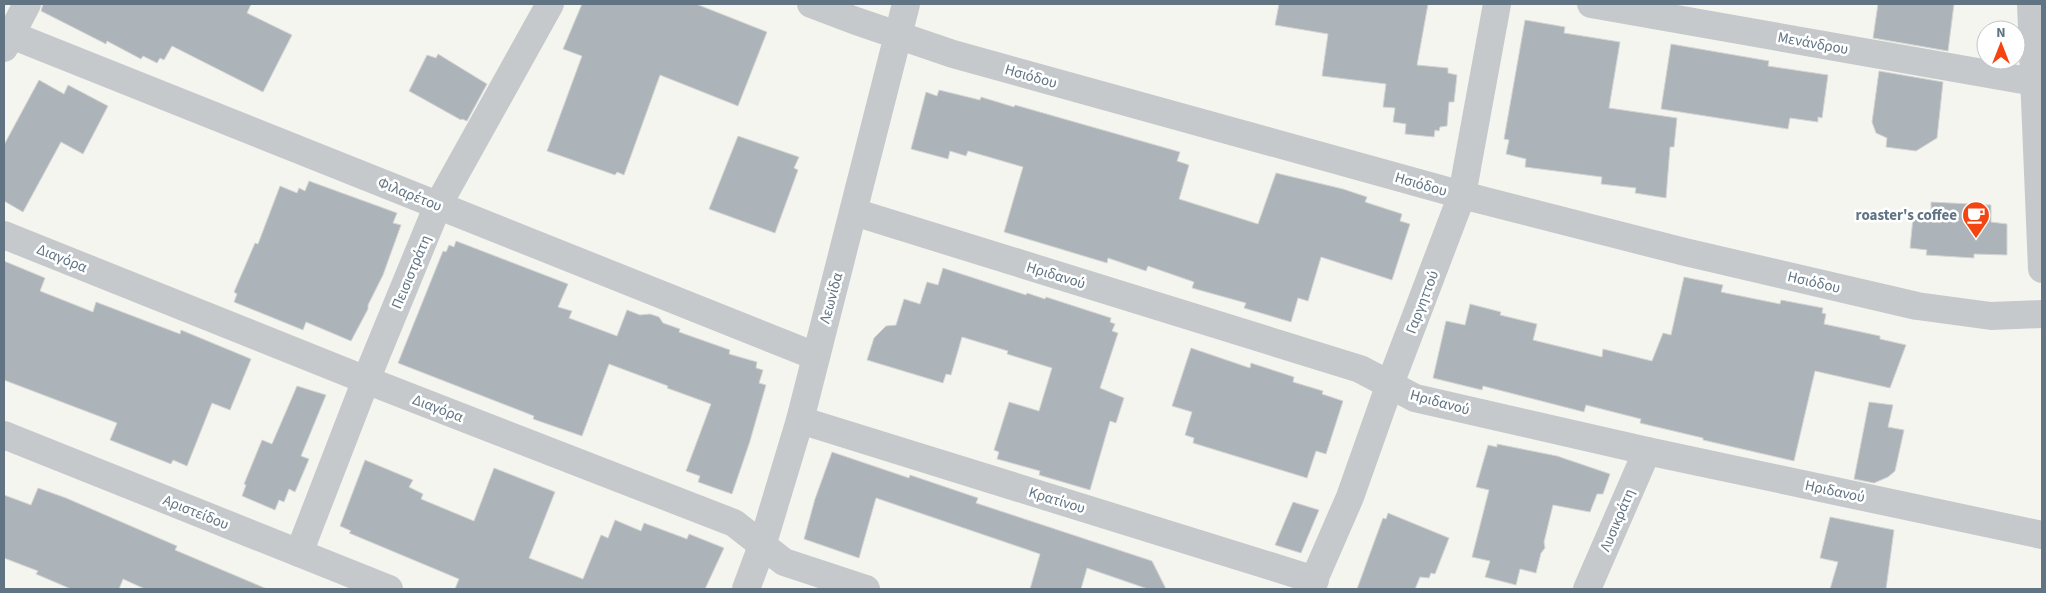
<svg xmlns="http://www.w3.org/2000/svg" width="2046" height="593" viewBox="0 0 2046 593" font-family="'Source Sans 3',sans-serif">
<rect width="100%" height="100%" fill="#f5f5ef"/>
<!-- building -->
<g fill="#acb4b9" stroke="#d5d5d3">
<polygon points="43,4 251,4 247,13 292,35 263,92 172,46 164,60 160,58 157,63 143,56 141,59 107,41 106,44 41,11"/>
<polygon points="582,4 696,4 767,32 738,106 660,75 624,175 617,172 615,175 547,151 582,56 563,49"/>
<polygon points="1279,4 1428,4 1417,65 1448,68 1448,73 1457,75 1454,102 1449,102 1447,126 1440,127 1439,131 1435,130 1434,137 1405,134 1406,124 1393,122 1395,108 1383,107 1386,84 1322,76 1328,34 1275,25"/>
<polygon points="1878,4 1954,4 1948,51 1873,38"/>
<polygon points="1525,20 1565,27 1564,33 1620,42 1609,108 1677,118 1674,147 1670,147 1666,198 1635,193 1636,188 1601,184 1602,177 1525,167 1526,159 1506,154 1509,140 1504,139"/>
<polygon points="1671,44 1769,61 1768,66 1828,75 1822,118 1818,117 1818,122 1790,118 1788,129 1661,109"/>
<polygon points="438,54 487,84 467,121 462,119 461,120 409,91 427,55 436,58"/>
<polygon points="1879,71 1943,82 1937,138 1916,151 1886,147 1887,138 1876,133 1872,122"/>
<polygon points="39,80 64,94 68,85 108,106 83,154 61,142 23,212 4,201 4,145"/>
<polygon points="939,90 980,100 981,97 1014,107 1015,105 1180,152 1177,161 1189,165 1179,199 1258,224 1276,173 1343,189 1367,197 1365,202 1402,214 1400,221 1410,224 1392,280 1321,257 1308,301 1298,298 1291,322 1244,308 1246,303 1192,288 1194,282 1148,266 1146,271 1108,258 1107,263 1004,232 1023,167 968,151 966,156 950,151 948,159 911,149 926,92 937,96"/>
<polygon points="738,136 799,157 794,168 798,170 775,233 709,209"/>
<polygon points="309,181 397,213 393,223 401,225 383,275 368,305 368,309 351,341 306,322 303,330 234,302 237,294 234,292 255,243 258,244 280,186 297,193 299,188 305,191"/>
<polygon points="1931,202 1991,205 1991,222 2007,224 2007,255 1974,254 1974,258 1926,255 1927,250 1910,248 1913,218 1931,219"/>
<polygon points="456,241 568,284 558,307 572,311 569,318 617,336 627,310 640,315 650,314 659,317 663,323 680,329 679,332 730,350 729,354 757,362 756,368 763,370 759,383 766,385 750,441 732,494 698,482 700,476 686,471 711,404 667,388 668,386 609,364 582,436 533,419 534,416 398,363 443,251 446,252 449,245 454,247"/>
<polygon points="4,261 45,278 40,291 93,312 96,302 180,334 181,330 251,359 230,410 212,403 187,466 173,460 171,464 110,440 117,423 4,380"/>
<polygon points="943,268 1026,295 1027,293 1045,299 1046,297 1111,318 1110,322 1115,324 1112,331 1118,333 1100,388 1124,398 1116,423 1110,421 1090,490 1039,475 1040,471 997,459 999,452 994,450 1009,402 1039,411 1052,368 1007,354 1008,351 962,337 951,375 946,374 943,383 867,360 874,338 886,326 896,325 904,299 920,304 927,282 938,285"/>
<polygon points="1684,277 1723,285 1721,292 1780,304 1781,300 1823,308 1822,313 1826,314 1824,324 1880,336 1880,339 1906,345 1890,388 1815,371 1794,461 1703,440 1703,438 1640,423 1641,419 1586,405 1584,412 1483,386 1482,390 1433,378 1446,321 1465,325 1470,304 1501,312 1500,315 1537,324 1533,340 1602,357 1603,349 1652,361 1663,333 1671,335"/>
<polygon points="1191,348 1250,368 1251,363 1294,377 1293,382 1323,391 1322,394 1343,401 1326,454 1316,451 1307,478 1193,443 1194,438 1185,435 1192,412 1172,406"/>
<polygon points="297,386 326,395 301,456 309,459 295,492 289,489 284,502 279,500 275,510 242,496 246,485 244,484 262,440 272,444"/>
<polygon points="1869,402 1893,405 1888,427 1904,430 1895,471 1888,477 1874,483 1854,479"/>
<polygon points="1497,444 1557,456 1610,474 1603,494 1597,494 1590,512 1553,505 1544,542 1545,548 1541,553 1536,573 1520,569 1516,585 1485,577 1490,561 1472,557 1489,490 1476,487 1488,445 1497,447"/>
<polygon points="832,452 909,478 910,475 978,498 976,503 1152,561 1166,589 1148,589 1087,568 1081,589 1030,589 1040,554 876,498 859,558 804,539 815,499"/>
<polygon points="365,460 413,480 409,487 423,494 421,499 474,521 494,468 555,492 529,558 583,579 601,535 608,538 615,520 641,531 644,523 687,539 689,534 724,548 705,589 455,589 459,579 349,533 351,531 340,526"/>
<polygon points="38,488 66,498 177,546 175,550 267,589 145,589 123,579 119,589 71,589 36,574 38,571 4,558 4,495 31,505"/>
<polygon points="1293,502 1319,510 1301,553 1275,545"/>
<polygon points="1388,513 1449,538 1435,574 1431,573 1429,578 1420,577 1415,589 1357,589 1383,518 1386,519"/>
<polygon points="1830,517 1894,530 1886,589 1830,589 1838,562 1820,558"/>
</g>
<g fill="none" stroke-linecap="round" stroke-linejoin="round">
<!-- minor -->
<g stroke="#c6c9cc" stroke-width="28">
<polyline points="811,4 856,21 953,54 1462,195 1685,252 1917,306 1991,316 2042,314"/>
<polyline points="1591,4 2034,82"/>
<polyline points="2031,4 2042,269"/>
<polyline points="4,32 815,356"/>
<polyline points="4,48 27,4"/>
<polyline points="854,212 1360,369 1415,398 1647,451 2042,535"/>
<polyline points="4,235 366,380 734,523 784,562 866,589"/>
<polyline points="800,420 1315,580"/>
<polyline points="4,435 389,589"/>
<polyline points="299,553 366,380 438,205 550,4"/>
<polyline points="746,589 762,546 800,420 906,4"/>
<polyline points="1310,589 1350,497 1390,384 1462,195 1497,4"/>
<polyline points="1587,589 1647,451"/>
</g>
</g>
<!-- icons -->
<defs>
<g id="cafe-pin" transform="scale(1.4375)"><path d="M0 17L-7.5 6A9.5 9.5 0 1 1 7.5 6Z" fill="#f34411" stroke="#fff"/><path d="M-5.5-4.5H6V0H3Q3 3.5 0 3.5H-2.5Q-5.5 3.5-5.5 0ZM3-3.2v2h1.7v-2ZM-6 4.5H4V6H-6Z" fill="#fff"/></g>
</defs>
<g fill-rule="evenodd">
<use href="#cafe-pin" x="1976" y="215"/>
</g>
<g text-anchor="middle" stroke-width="5" stroke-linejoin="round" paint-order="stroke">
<!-- street labels -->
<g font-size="15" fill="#607484" stroke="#fff">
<text transform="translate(1813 43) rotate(10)" y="5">Μενάνδρου</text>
<text transform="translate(1031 76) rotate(16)" y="5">Ησιόδου</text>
<text transform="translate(1421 184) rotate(16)" y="5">Ησιόδου</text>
<text transform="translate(410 194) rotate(22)" y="5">Φιλαρέτου</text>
<text transform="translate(62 258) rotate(22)" y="5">Διαγόρα</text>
<text transform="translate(411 272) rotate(-67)" y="5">Πεισιστράτη</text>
<text transform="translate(1056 275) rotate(17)" y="5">Ηριδανού</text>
<text transform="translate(1814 282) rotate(13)" y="5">Ησιόδου</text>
<text transform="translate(831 298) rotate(-75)" y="5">Λεωνίδα</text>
<text transform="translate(1422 302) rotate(-69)" y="5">Γαργηττού</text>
<text transform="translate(1440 402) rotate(15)" y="5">Ηριδανού</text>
<text transform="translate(438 408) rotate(21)" y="5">Διαγόρα</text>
<text transform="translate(1835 491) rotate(12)" y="5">Ηριδανού</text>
<text transform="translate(1057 500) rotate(17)" y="5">Κρατίνου</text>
<text transform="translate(196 512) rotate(22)" y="5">Αριστείδου</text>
<text transform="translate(1617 520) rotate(-67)" y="5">Λυσικράτη</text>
</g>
<!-- poi labels -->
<g font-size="15" font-weight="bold" fill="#607484" stroke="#fff" text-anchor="end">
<text x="1957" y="220">roaster's coffee</text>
</g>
</g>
<!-- border -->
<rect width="2046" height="593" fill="none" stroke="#607484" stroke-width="10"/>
<!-- north arrow -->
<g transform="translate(2001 45)"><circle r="24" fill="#ffffff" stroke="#bfc7ce"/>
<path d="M0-4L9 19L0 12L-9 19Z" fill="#f34411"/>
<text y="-8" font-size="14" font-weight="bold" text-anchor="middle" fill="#607484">N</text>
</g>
</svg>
